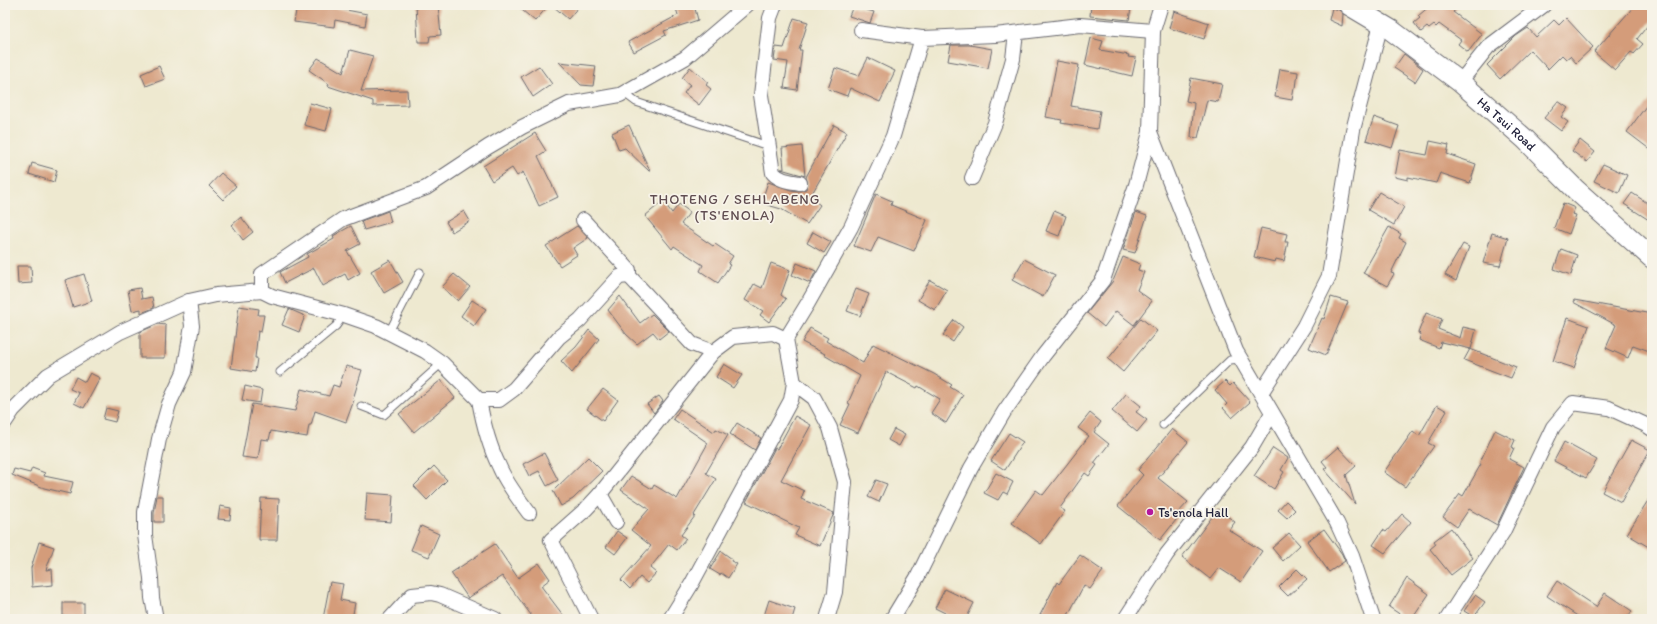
<svg xmlns="http://www.w3.org/2000/svg" width="1657" height="624" viewBox="0 0 1657 624" font-family="Itim,sans-serif">
<rect width="100%" height="100%" fill="#f7f3e8"/>
<filter id="ink" filterUnits="userSpaceOnUse"><feTurbulence type="fractalNoise" baseFrequency=".025" numOctaves="2"/><feDisplacementMap in="SourceGraphic" scale="8" xChannelSelector="R" yChannelSelector="G"/><feConvolveMatrix kernelMatrix="1 2 1 2 8 2 1 2 1" color-interpolation-filters="sRGB"/></filter>
<filter id="wash" filterUnits="userSpaceOnUse"><feTurbulence type="fractalNoise" baseFrequency=".012" numOctaves="4" result="noise"/><feDisplacementMap in="SourceGraphic" scale="16" xChannelSelector="R" yChannelSelector="G"/><feGaussianBlur stdDeviation="0.9" result="paint"/><feColorMatrix in="noise" values="0 0 0 0 0 0 0 0 0 0 0 0 0 0 0 0 0 1.4 0 .05"/><feComposite in="paint" operator="in"/></filter>
<g filter="url(#wash)">
<rect width="100%" height="100%" fill="#eee9d0"/>
<g id="blocks">
<!-- building -->
<g fill="#d49c7a">
<polygon points="297,5 337,6 336,8 367,14 365,26 335,20 334,27 294,22"/>
<polygon points="416,5 438,5 441,35 430,36 429,42 418,42"/>
<polygon points="516,5 549,5 535,21"/>
<polygon points="552,5 580,5 568,19"/>
<polygon points="675,5 694,5 698,20 664,31 666,35 634,52 628,42 678,15"/>
<polygon points="1091,5 1131,8 1129,20 1090,16"/>
<polygon points="1431,5 1461,5 1453,12 1482,34 1468,52 1458,44 1461,40 1439,24 1436,27 1434,25 1429,29 1427,27 1421,32 1414,23 1420,18 1418,16"/>
<polygon points="1635,5 1652,5 1652,20 1637,39 1643,44 1634,54 1631,52 1615,70 1594,52"/>
<polygon points="853,6 874,12 870,23 849,16"/>
<polygon points="1332,8 1339,10 1343,14 1342,26 1329,20"/>
<polygon points="1174,11 1209,23 1204,39 1169,28"/>
<polygon points="794,18 808,22 799,50 802,50 797,90 784,88 788,62 774,60 776,47 784,48"/>
<polygon points="1566,18 1593,47 1576,63 1570,56 1566,59 1562,55 1548,69 1530,50 1500,79 1487,65 1516,36 1528,28 1536,37 1554,20 1559,25"/>
<polygon points="1091,38 1103,41 1100,50 1129,55 1128,57 1136,58 1132,76 1085,65"/>
<polygon points="951,45 970,45 992,49 988,68 948,61"/>
<polygon points="350,50 373,56 361,91 407,90 408,105 373,106 373,101 328,86 329,84 309,70 318,58 343,73"/>
<polygon points="1404,54 1423,69 1415,82 1394,68"/>
<polygon points="868,58 895,71 880,102 850,88 847,96 828,89 835,68 859,76"/>
<polygon points="1057,61 1079,65 1071,106 1100,111 1097,129 1061,123 1062,120 1046,117"/>
<polygon points="559,62 596,66 593,86 581,85"/>
<polygon points="159,66 165,79 146,86 141,74"/>
<polygon points="539,66 552,84 533,97 521,77"/>
<polygon points="690,67 708,82 706,85 711,89 699,105 684,93 690,85 682,78"/>
<polygon points="1280,69 1298,72 1296,88 1294,88 1292,100 1275,97"/>
<polygon points="1191,78 1222,84 1218,102 1207,100 1198,138 1191,137 1194,103 1186,101"/>
<polygon points="1652,98 1652,151 1627,132"/>
<polygon points="1558,101 1568,108 1561,117 1568,122 1561,131 1544,118"/>
<polygon points="310,103 332,109 326,131 304,125"/>
<polygon points="1374,117 1399,126 1392,148 1366,140"/>
<polygon points="629,125 650,171 649,171 625,148 619,150 612,133"/>
<polygon points="834,125 847,132 810,197 820,205 807,224 781,209 761,203 768,182 791,190 799,191 806,189 808,184 806,177"/>
<polygon points="535,133 546,151 538,156 558,197 539,206 523,172 517,176 512,168 492,181 483,166"/>
<polygon points="1580,140 1595,152 1587,162 1572,151"/>
<polygon points="1430,141 1449,145 1447,154 1476,164 1470,183 1440,173 1436,183 1408,177 1408,180 1395,177 1400,150 1427,155"/>
<polygon points="802,146 805,176 781,169 784,169 782,148"/>
<polygon points="32,163 57,170 54,182 29,174"/>
<polygon points="1603,164 1627,175 1619,193 1594,181"/>
<polygon points="221,173 236,186 223,200 209,186"/>
<polygon points="1379,192 1404,207 1394,225 1368,210"/>
<polygon points="1632,193 1652,206 1652,222 1624,204"/>
<polygon points="876,194 892,201 891,205 927,220 914,251 878,237 871,252 854,246"/>
<polygon points="663,201 672,213 679,204 690,212 681,224 713,246 715,244 733,256 728,264 730,265 718,283 700,271 703,265 674,246 672,249 645,216"/>
<polygon points="1563,203 1575,208 1572,214 1576,215 1569,234 1554,228"/>
<polygon points="388,211 391,222 364,230 361,221"/>
<polygon points="464,211 470,221 452,232 446,222"/>
<polygon points="1054,211 1066,216 1059,236 1046,231"/>
<polygon points="1136,212 1147,216 1135,253 1123,250"/>
<polygon points="241,217 253,232 243,240 232,225"/>
<polygon points="351,226 360,244 347,251 360,273 348,280 345,274 323,286 314,268 285,283 280,272 308,257 307,254 334,239 333,236"/>
<polygon points="577,226 588,238 573,248 577,255 560,266 546,246"/>
<polygon points="1389,227 1401,234 1399,238 1406,242 1391,273 1394,274 1387,286 1363,273"/>
<polygon points="1261,228 1287,234 1285,242 1288,242 1284,261 1276,259 1275,262 1254,257"/>
<polygon points="813,232 831,242 824,253 807,243"/>
<polygon points="1492,233 1508,238 1500,266 1483,263"/>
<polygon points="1463,244 1469,247 1456,281 1445,275"/>
<polygon points="1561,249 1577,255 1571,275 1554,269"/>
<polygon points="1123,257 1140,264 1138,270 1144,272 1137,290 1152,301 1134,325 1116,311 1104,327 1087,313 1113,281"/>
<polygon points="1024,259 1055,275 1043,297 1012,280"/>
<polygon points="390,260 403,282 384,293 371,271"/>
<polygon points="771,263 790,270 781,295 786,299 769,322 760,315 763,311 745,300 754,284 762,288"/>
<polygon points="797,263 816,271 810,283 792,275"/>
<polygon points="17,266 31,266 32,283 18,284"/>
<polygon points="84,274 92,301 73,307 65,280"/>
<polygon points="454,274 470,287 458,301 442,287"/>
<polygon points="930,280 947,290 935,310 918,300"/>
<polygon points="140,288 142,299 152,297 154,308 141,313 141,309 132,311 128,290"/>
<polygon points="856,289 869,294 860,316 847,311"/>
<polygon points="620,296 640,323 652,314 669,331 659,339 653,332 637,344 626,334 608,310"/>
<polygon points="1331,297 1348,302 1326,355 1309,348 1322,318 1324,319"/>
<polygon points="472,300 486,309 474,326 461,316"/>
<polygon points="1574,300 1652,314 1652,352 1633,345 1628,358 1606,348 1616,325 1573,302"/>
<polygon points="239,306 259,309 258,315 264,315 261,332 258,331 255,358 257,358 255,372 231,368"/>
<polygon points="289,309 305,316 299,332 282,325"/>
<polygon points="1426,313 1442,319 1438,329 1460,338 1463,327 1476,330 1471,349 1441,342 1439,348 1419,340 1421,334 1418,333"/>
<polygon points="1141,318 1157,331 1123,372 1108,359"/>
<polygon points="1567,318 1589,326 1574,368 1553,361"/>
<polygon points="954,320 963,327 953,342 943,335"/>
<polygon points="158,324 166,325 165,358 140,358 140,332"/>
<polygon points="810,328 828,338 826,341 863,363 873,344 934,374 952,385 950,387 963,395 946,423 931,413 940,399 918,386 917,388 886,372 858,433 840,425 850,404 848,403 860,376 824,355 825,354 802,342"/>
<polygon points="589,330 599,339 572,373 561,361 576,347"/>
<polygon points="1470,349 1516,367 1511,378 1464,360"/>
<polygon points="724,364 742,375 733,388 716,377"/>
<polygon points="346,366 362,370 353,399 354,400 346,422 315,411 311,425 309,425 307,437 271,431 269,440 261,439 258,459 242,457 252,404 295,411 301,389 329,396 333,385 339,387"/>
<polygon points="90,373 100,378 84,408 74,403 79,393 70,389 76,377 85,382"/>
<polygon points="441,380 455,398 414,432 399,414"/>
<polygon points="1225,381 1230,386 1233,383 1250,402 1232,418 1223,408 1227,404 1215,390"/>
<polygon points="245,386 262,390 260,403 242,400"/>
<polygon points="603,389 618,400 603,421 587,409"/>
<polygon points="1126,394 1141,406 1136,412 1147,420 1137,432 1112,411"/>
<polygon points="659,396 663,401 654,413 647,404"/>
<polygon points="1437,405 1447,411 1428,443 1434,446 1405,487 1384,472 1413,431 1419,436"/>
<polygon points="106,408 118,411 115,422 103,419"/>
<polygon points="680,409 714,432 716,429 728,435 706,473 716,479 694,515 695,516 681,535 686,539 677,550 669,544 650,568 656,573 647,583 640,577 630,589 621,580 651,546 631,530 649,509 621,490 631,476 652,489 654,485 677,499 708,443 673,419"/>
<polygon points="1090,413 1101,422 1094,432 1109,444 1094,463 1097,465 1089,476 1085,473 1060,508 1065,511 1041,544 1012,523 1036,490 1043,495 1089,436 1078,428"/>
<polygon points="795,416 811,425 781,480 804,491 801,499 834,513 820,546 795,535 799,528 746,502 775,448 777,449"/>
<polygon points="737,423 761,438 755,450 730,434"/>
<polygon points="894,429 905,435 899,446 888,440"/>
<polygon points="1172,429 1188,442 1158,478 1188,502 1177,514 1180,515 1160,540 1118,506 1143,475 1138,470"/>
<polygon points="1495,430 1515,440 1512,447 1514,448 1509,459 1524,467 1497,525 1469,509 1457,527 1443,517 1460,494 1463,496 1481,464 1479,464"/>
<polygon points="1009,433 1023,442 1005,470 991,461"/>
<polygon points="1631,440 1650,450 1621,502 1602,492"/>
<polygon points="1564,442 1597,460 1586,478 1554,461"/>
<polygon points="1338,447 1356,466 1346,475 1355,504 1324,469 1327,467 1322,461"/>
<polygon points="1273,448 1288,458 1281,470 1284,472 1274,489 1254,476"/>
<polygon points="544,453 558,480 547,486 539,471 529,476 523,464"/>
<polygon points="588,457 602,471 573,499 561,506 553,491"/>
<polygon points="434,466 447,480 427,500 414,486"/>
<polygon points="32,468 45,473 44,476 73,482 70,494 44,488 12,475 14,469 30,473"/>
<polygon points="996,473 1013,482 1007,494 1003,492 998,500 984,493"/>
<polygon points="876,480 887,484 879,502 868,497"/>
<polygon points="367,493 393,495 391,522 365,520"/>
<polygon points="1652,494 1652,549 1627,534"/>
<polygon points="157,496 163,496 163,522 154,522 154,513"/>
<polygon points="261,498 279,499 277,540 259,540"/>
<polygon points="1286,501 1295,510 1287,518 1278,510"/>
<polygon points="220,506 231,508 230,520 218,519"/>
<polygon points="1218,509 1235,522 1229,530 1262,551 1241,582 1219,568 1210,579 1182,557"/>
<polygon points="1402,514 1411,522 1385,553 1373,545 1383,530 1386,532"/>
<polygon points="421,526 439,534 429,557 411,550"/>
<polygon points="1451,528 1473,558 1451,575 1430,549 1436,544 1434,541"/>
<polygon points="1324,529 1342,554 1345,561 1329,572 1307,541"/>
<polygon points="617,531 627,538 615,554 606,547"/>
<polygon points="1289,533 1300,545 1283,561 1272,548"/>
<polygon points="39,542 54,547 46,570 52,569 53,585 32,587 31,568"/>
<polygon points="495,544 518,578 539,563 550,579 541,586 566,619 534,619 502,576 468,598 451,573"/>
<polygon points="721,551 732,559 731,561 737,564 728,578 721,573 720,575 710,569"/>
<polygon points="1080,555 1103,571 1090,589 1084,585 1066,619 1038,619 1057,582 1059,584"/>
<polygon points="1297,569 1307,579 1288,596 1279,587"/>
<polygon points="1407,578 1429,594 1412,619 1407,619 1389,607"/>
<polygon points="1557,581 1596,607 1605,593 1632,611 1626,619 1582,619 1547,596"/>
<polygon points="330,582 343,584 340,600 355,603 352,619 323,619"/>
<polygon points="945,589 974,603 966,619 957,619 935,608"/>
<polygon points="1475,595 1485,602 1474,617 1464,611"/>
<polygon points="769,600 795,609 792,619 763,619"/>
<rect x="63" y="603" width="21" height="16"/>
</g>
</g>
</g>
<g filter="url(#ink)">
<use href="#blocks" fill-opacity="0" stroke="#69686f" stroke-width="1"/>
<g fill="none" stroke-linecap="round" stroke-linejoin="round">
<!-- lane casing -->
<g stroke="#69686f" stroke-width="9">
<g id="lane">
<polyline points="624,93 636,102 768,146"/>
<polyline points="388,334 420,272"/>
<polyline points="280,372 336,326 344,315"/>
<polyline points="361,406 384,415 442,363"/>
<polyline points="1163,425 1230,360 1241,359"/>
</g>
</g>
<!-- street casing -->
<g stroke="#69686f" stroke-width="16">
<g id="street">
<path d="M775 5 770 18 761 95 773 173C781 181 789 181 800 183"/>
<polyline points="1161,5 1153,31 1150,132 1236,351 1337,523 1352,556 1373,619"/>
<polyline points="861,30 922,38"/>
<polyline points="1460,82 1488,47 1544,5"/>
<polyline points="972,178 995,123 1013,59 1016,33"/>
<polyline points="583,220 629,270 629,276 692,344 713,352"/>
<polyline points="262,291 272,296 344,315 376,326 425,351 442,363 479,400 499,400 514,389 559,337 580,320 619,277 629,276"/>
<polyline points="1261,393 1304,326 1329,276 1353,130 1381,24"/>
<path d="M479 400C483 422 489 446 499 466 506 483 518 498 529 513"/>
<polyline points="5,422 13,410 48,375 120,332 189,301 216,295 262,291 262,274 343,219 426,188 488,147 522,127 569,104 620,95 685,58 747,5"/>
<polyline points="600,494 616,522"/>
<polyline points="156,619 152,598 151,578 145,535 145,512 159,439 169,404 184,372 192,326 189,301"/>
<polyline points="390,619 412,595 431,593 440,595 495,619"/>
<polyline points="591,619 551,540 586,509 600,494 713,352 733,337 773,333 786,339"/>
<polyline points="670,619 691,585 791,400 794,383"/>
<polyline points="827,619 835,592 845,482 830,428 814,398 794,383 786,339 808,303 851,227 893,136 922,38 995,35 1080,25 1153,31"/>
<polyline points="892,619 918,576 971,468 1004,412 1043,356 1103,280 1136,185 1150,132"/>
<polyline points="1125,619 1167,554 1252,447 1272,413"/>
<polyline points="1447,619 1503,532 1553,427 1573,403 1609,408 1646,425 1652,429"/>
</g>
</g>
<!-- secondary casing -->
<g stroke="#69686f" stroke-width="22">
<g id="secondary">
<path id="s1" d="M1349 5 1391 30 1460 82 1525 139 1576 190 1652 258"/>
</g>
</g>
<!-- lane -->
<use href="#lane" stroke="#fff" stroke-width="7"/>
<!-- street -->
<use href="#street" stroke="#fff" stroke-width="14"/>
<!-- secondary -->
<use href="#secondary" stroke="#fff" stroke-width="20"/>
</g>
</g>
<!-- markers -->
<circle fill="#b5179e" stroke="#f7f3e8" stroke-width="1.5" cx="1150" cy="512" r="4"/>
<g text-anchor="middle" stroke-width="3.5" stroke-linejoin="round" paint-order="stroke">
<!-- street labels -->
<g font-size="13" fill="#22223b" stroke="#f7f3e8">
<text dy="5" stroke="none"><textPath href="#s1" startOffset="198">Ha Tsui Road</textPath></text>
</g>
<!-- poi labels -->
<g font-size="13" fill="#22223b" stroke="#f7f3e8" text-anchor="start">
<text x="1158" y="517">Ts'enola Hall</text>
</g>
<!-- neighbourhood labels -->
<g font-size="14" letter-spacing="1" fill="#604d51" stroke="#f7f3e8">
<text x="735" y="204">THOTENG / SEHLABENG<tspan x="735" dy="16">(TS'ENOLA)</tspan></text>
</g>
</g>
<!-- margin -->
<rect width="1657" height="624" fill="none" stroke="#f7f3e8" stroke-width="20"/>
</svg>
